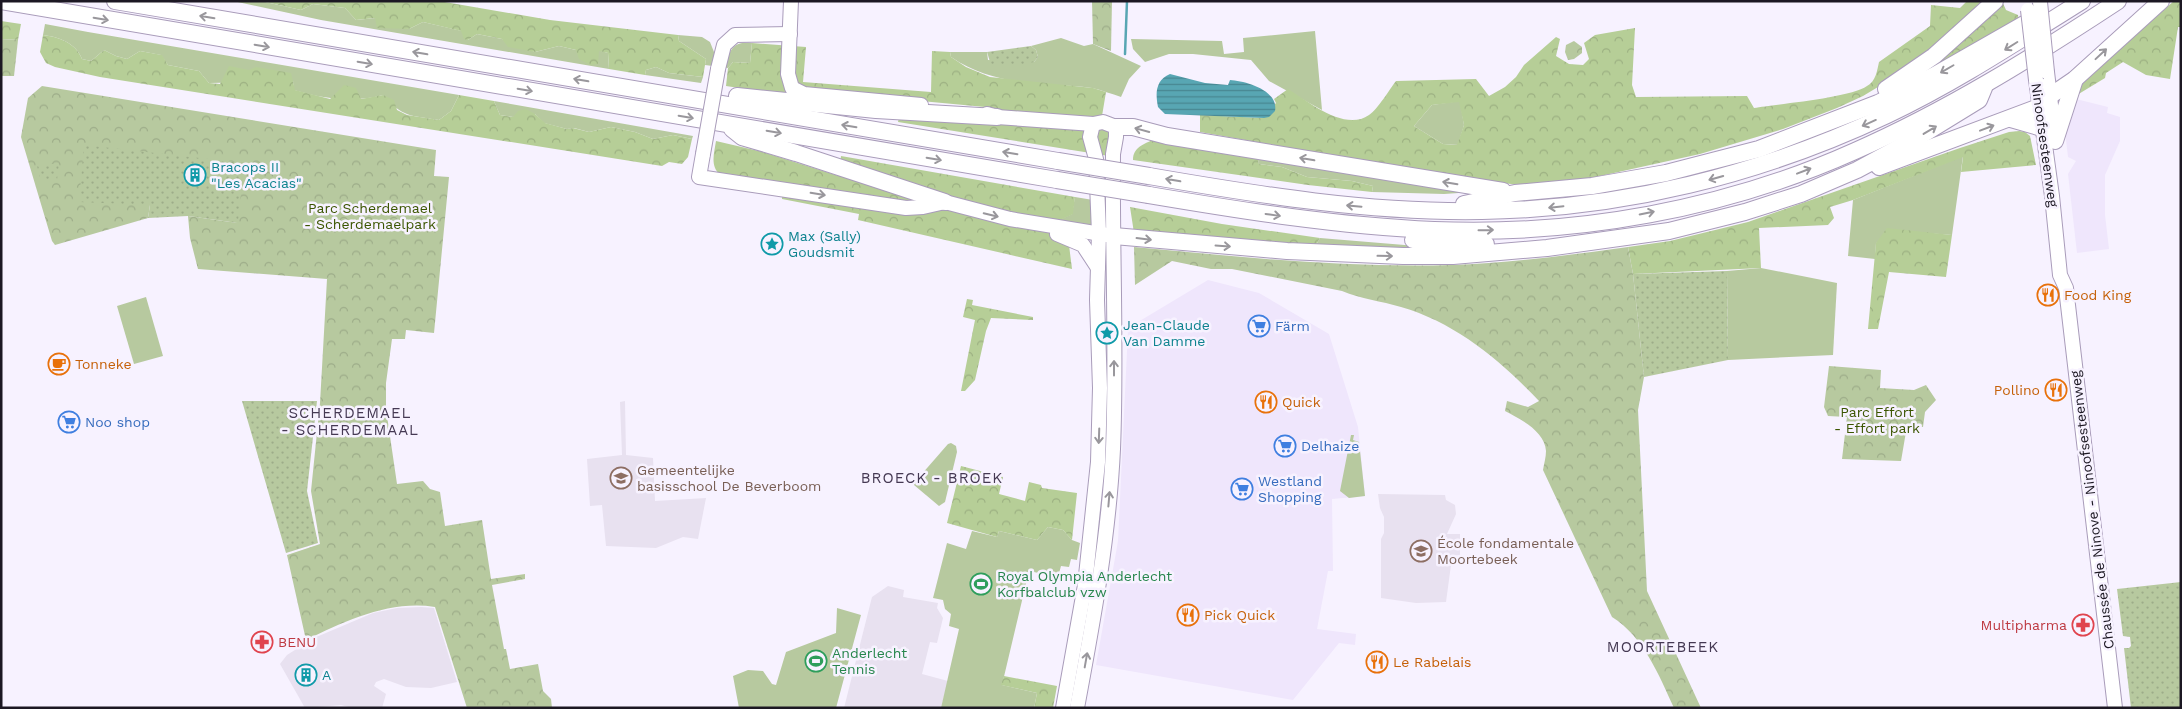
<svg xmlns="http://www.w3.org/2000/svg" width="2182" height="709" viewBox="0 0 2182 709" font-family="'Work Sans',sans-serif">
<defs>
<pattern id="forest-crowns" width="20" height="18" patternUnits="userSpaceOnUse" patternTransform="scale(1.25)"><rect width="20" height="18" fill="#b6ce97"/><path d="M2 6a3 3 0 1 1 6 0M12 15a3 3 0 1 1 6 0" fill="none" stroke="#9cb082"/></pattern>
<pattern id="park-crowns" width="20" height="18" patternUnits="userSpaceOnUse" patternTransform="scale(1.25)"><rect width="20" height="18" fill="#b7c99f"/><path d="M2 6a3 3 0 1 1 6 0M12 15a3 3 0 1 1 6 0" fill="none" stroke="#9dac89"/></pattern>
<pattern id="garden-dots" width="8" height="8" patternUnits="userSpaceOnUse" patternTransform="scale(1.25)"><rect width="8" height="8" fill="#b7c99f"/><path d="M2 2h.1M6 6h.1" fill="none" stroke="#9dac89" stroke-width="1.8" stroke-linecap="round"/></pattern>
<pattern id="water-rules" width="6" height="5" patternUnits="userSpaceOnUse" patternTransform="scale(1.25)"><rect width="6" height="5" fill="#58a6b3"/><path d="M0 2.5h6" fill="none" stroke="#488691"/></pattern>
</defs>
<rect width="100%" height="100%" fill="#f7f2ff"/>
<!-- commercial -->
<g fill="#efe6fc">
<polygon points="2076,99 2108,107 2107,113 2120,117 2120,141 2105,175 2105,215 2109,249 2077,253 2068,174 2076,161 2068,157 2065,131"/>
<polygon points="1208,280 1259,293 1329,334 1358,427 1365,496 1332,499 1333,571 1328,571 1317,629 1356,634 1355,645 1339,643 1293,700 1096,665 1118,541 1128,330 1133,325"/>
</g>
<!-- built -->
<g fill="#e8e1f0">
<polygon points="625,401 626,455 653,458 655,501 706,498 698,539 683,537 656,548 606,546 602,505 590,506 587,459 622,455 620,402"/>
<polygon points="1378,494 1445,495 1446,500 1455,505 1456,514 1447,534 1460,534 1460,555 1447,556 1451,565 1446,602 1416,603 1381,598 1381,539 1384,533 1384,517 1380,508"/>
<polygon points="888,586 904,590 903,597 938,603 937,608 943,618 937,643 930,642 922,674 948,681 941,708 844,708 872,597"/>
<polygon points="421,607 434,608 457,682 431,688 406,687 384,679 376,682 374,686 386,694 382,708 352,708 341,705 305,708 280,664 287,655 314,638 373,613 397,608"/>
</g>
<!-- grass -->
<g fill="#b7c99f">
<polygon points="233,1 261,1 301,10 313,4 345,8 356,20 375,18 409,29 423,22 462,31 468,40 477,34 502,39 535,52 559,46 576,50 598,50 608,53 609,69 321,20"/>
<path d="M45 24 88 32 459 95 451 111 439 120C409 115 404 118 383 95 353 103 324 99 294 90L293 81 209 83 199 71 168 65 161 55 140 51 127 59 116 56 104 50 91 61 82 59C76 43 59 37 43 35Z"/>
<polygon points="1315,31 1322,110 1269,81 1251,60 1193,54 1169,54 1145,62 1133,49 1131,39 1222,41 1224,54 1244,52 1243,38"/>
<path d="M678 35 702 37 710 42 714 52 729 54C734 43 741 42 752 43L750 63 733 62 728 68 705 65 706 59 679 41Z"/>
<path d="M1061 38 1084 46 1093 44 1141 66 1129 79 1121 97C1112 94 1101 90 1092 88 1041 82 995 87 951 57L950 52H987L988 60 1034 62 1038 57 1036 50 1031 46Z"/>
<polygon points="656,67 669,73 703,77 701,83 645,75 646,70"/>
<polygon points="494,101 693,136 692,139 673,135 653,139 635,132 611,127 589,132 574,128 567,129 544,123 535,114 513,117 500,115"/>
<polygon points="1460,101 1464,125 1458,145 1443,144 1414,126 1432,105"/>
<polygon points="1257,156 1473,192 1444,194 1372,192 1373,186 1352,181 1307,177 1282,167 1259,164"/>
<polygon points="1963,156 1952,235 1927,233 1876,243 1875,259 1848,256 1853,200"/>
<polygon points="1075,197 1093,200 1094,222 1091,227 1057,221 1072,214"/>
<polygon points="1320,238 1453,249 1315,247"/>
<polygon points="1761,268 1837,283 1833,355 1728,360 1727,271"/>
<polygon points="146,297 163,356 134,364 117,306"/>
<polygon points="1351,435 1354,435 1353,440 1359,442 1365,496 1349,498 1340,491"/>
<polygon points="951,443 956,446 957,452 945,502 939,506 914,485 914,483 948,444"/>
<polygon points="1048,527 1063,530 1072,540 1080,543 1077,560 1071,559 1069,567 1061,566 1058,577 1029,571 1002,685 1037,693 1034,708 941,708 959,629 949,626 951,614 945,609 943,600 933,598 947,543 966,549 972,531 997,537 999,531 1037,540"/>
<polygon points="837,608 861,615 836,708 739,708 733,676 748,670 763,671 772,684 776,685 786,652 836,633"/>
</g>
<!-- forest -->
<g fill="url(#forest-crowns)" fill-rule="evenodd">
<polygon points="261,1 439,1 550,20 678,35 679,41 706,59 703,77 669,73 656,67 646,70 645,75 609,69 608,53 599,51 598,64 590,65 579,59 576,50 559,46 535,52 508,47 502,39 477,34 468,40 464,39 461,31 423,22 409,29 377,28 375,18 356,20 345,8 313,4 301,10"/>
<path d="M1967 1H2002L2006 10 2018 15 2019 25 1947 65 1893 78 1863 96 1837 108 1783 129 1700 154 1573 182 1526 186 1450 176 1200 132V115L1263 118 1276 103 1274 99 1288 89C1309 102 1345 132 1369 115 1378 109 1389 90 1396 81L1476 79 1489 96 1505 87 1516 77 1524 65 1556 37 1560 39 1556 56 1569 64 1583 65 1589 59 1584 43 1595 35 1635 28 1632 85 1636 97 1747 96 1754 108C1777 104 1850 98 1867 86 1876 81 1877 71 1879 62L1930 26 1931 5 1960 8ZM1459 102 1464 125 1457 145 1443 144 1414 126 1432 105Z"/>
<polygon points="2174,1 2181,1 2181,27 2178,27 2170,79 2146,75 2123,62 2106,73 2105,78 2077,95 2078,83"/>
<polygon points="1,21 21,24 18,40 1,39"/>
<path d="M43 35C59 37 76 43 82 59L91 61 104 50 116 56 127 59 140 51 162 55 168 65 199 71 209 83 220 84 229 66 249 70 256 67 291 73 295 90 330 99 344 85 356 88 361 99 383 95 394 100 397 110 407 115 439 120 451 111 459 95 494 101 500 115 513 117 518 111 526 109 535 114 545 123 567 129 573 128 589 132 611 127 635 132 653 139 673 135 692 139 688 157 682 164 669 162 662 166 100 77 55 67 46 63 40 52Z"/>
<polygon points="752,43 806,47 803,82 931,92 932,51 950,52 951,57 966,67 990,77 1093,88 1106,92 1102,116 1112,137 1109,156 898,122 899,117 983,122 985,107 804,90 792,96 726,86 728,68 733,62 750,63"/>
<polygon points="2019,131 2025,132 2030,136 2036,165 1961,172 1963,157 1853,200 1830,207 1834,218 1828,225 1759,228 1761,268 1633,274 1628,247 1670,241 1748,222 1960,148 2009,132"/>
<path d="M1155 139 1257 156 1259 164 1282 167 1307 177 1352 181 1373 186 1372 192 1308 185 1133 160C1133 147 1144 144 1155 139Z"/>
<path d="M716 141 763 152 839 176 841 156 1075 197 1073 214 1056 222 1069 245 1072 269 858 220 859 214 782 199V184L720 175C710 165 714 154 716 141Z"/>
<polygon points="1130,207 1222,224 1320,238 1315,247 1134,233"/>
<polygon points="1887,228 1952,235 1946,277 1889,272 1878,329 1868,329 1876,243"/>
<polygon points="967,299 973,300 972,305 1033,317 1033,320 991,318 986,331 975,380 965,391 961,391 975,320 963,317"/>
<polygon points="961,466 1003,477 999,494 1025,501 1029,482 1041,485 1042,488 1077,493 1072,540 1063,530 1048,527 1037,540 999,531 997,537 947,523"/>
<polygon points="1004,676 1057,686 1053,708 1034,708 1037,693 1001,685"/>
</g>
<!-- park -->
<g fill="url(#park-crowns)">
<polygon points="1092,1 1112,1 1111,51 1093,44"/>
<polygon points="1,39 18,40 14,76 1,76"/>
<polygon points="1574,41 1582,47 1582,53 1574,59 1568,60 1565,52 1566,45"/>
<path d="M42 86 436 150 434 176 449 177 434 333 406 330 405 339H392L386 383V409L397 484 423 481 430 489 440 492 445 526 482 520 491 579 525 574V579L492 585 504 649H506L510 669 538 664 543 691 551 699 552 708H467L435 607C389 600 346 621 306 640L287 555 320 544 311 491 320 403 327 279 198 269 190 238 188 216 238 223 150 205 148 218 55 245 52 241 21 137 28 98Z"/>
<path d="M1134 247C1239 257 1346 268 1451 265 1511 263 1569 255 1628 247L1633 274 1644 377 1638 410 1647 591 1701 708H1674C1659 675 1643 636 1612 617L1543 470C1544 464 1546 457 1546 451 1545 431 1520 419 1505 411L1507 401 1528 407 1539 401C1500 360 1456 323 1401 307 1381 301 1361 299 1342 291L1232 269H1211L1172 261 1135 285Z"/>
<polygon points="1829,366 1881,370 1880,388 1914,390 1926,385 1936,400 1925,412 1923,427 1907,426 1901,461 1842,459 1847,417 1828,416 1824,407"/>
</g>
<!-- garden -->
<g fill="url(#garden-dots)">
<path d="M1031 46 1036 50 1038 57 1034 62C1019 65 1006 67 991 65L987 52Z"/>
<polygon points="84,145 244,163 238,223 188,216 148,218 150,205 79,202"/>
<polygon points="47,163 59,164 57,180 41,181 37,166"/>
<polygon points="1727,271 1728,360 1644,377 1633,274"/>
<polygon points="242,401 317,401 307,491 318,543 286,553"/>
<polygon points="2181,582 2181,707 2131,708 2124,648 2129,648 2131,646 2130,637 2123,636 2117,589"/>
</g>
<!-- water -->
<path fill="url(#water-rules)" d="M1170 74 1205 83 1228 85 1230 80C1245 81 1279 90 1275 111L1269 117 1264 118 1165 114 1158 107C1155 92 1156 80 1170 74Z"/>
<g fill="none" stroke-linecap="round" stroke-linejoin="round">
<!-- stream -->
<polyline stroke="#58a6b3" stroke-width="2.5" points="1125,54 1127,1"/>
<!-- major casing -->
<g stroke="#a99cba" stroke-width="16">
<g id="major">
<polyline points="791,1 788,74 792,88 804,94 921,105"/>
<polyline points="718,69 724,45 735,35 790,34"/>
<polyline points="2047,72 2055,138"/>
<polyline points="2036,80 2052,196 2060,275 2066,288 2115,708"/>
<path d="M987 114 997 117 1093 124 1103 122 1116 127V137L1113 154C1112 253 1117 351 1113 449 1109 536 1093 622 1077 708"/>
<polyline points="703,154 699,177 906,208 923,207 945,202 1010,219 1107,235"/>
<polyline points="1057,234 1083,245 1098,268"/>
<polyline points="1063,708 1085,585 1098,462 1100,388 1097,300 1099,233 1096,159 1090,137 1093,124"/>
</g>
</g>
<!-- highway casing -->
<g stroke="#a99cba" stroke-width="18">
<g id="highway">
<polyline points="1,1 1057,180"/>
<polyline points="115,1 1058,161"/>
<polyline points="1886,89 1934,56 1995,1"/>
<polyline points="737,96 876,110 997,117"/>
<polyline points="2011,119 2042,128"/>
<polyline points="1116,127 1133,127 1167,136 1503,191"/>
<polyline points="732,129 742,137 796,153 945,202"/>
<polyline points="2055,141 2075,79"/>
<polyline points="1879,167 2039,107 2050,96 2075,79 2161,1"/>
<path d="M1149 176C1259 195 1370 213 1482 211 1622 209 1760 175 1887 115 1955 83 2018 41 2082 1"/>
<path d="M1149 195C1244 211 1338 226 1434 230 1576 236 1726 209 1855 151 1948 110 2033 57 2118 1"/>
<polyline points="1464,204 1515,193 1592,186 1666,173 1759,149 1878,103 1935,75 2040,15"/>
<polyline points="1114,236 1287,251 1403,256 1453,256 1547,248 1669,231 1745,212 1801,194 1857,170 1922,135 1979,100 1984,88"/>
<polyline points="1413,240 1486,244"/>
</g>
</g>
<!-- major -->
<use href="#major" stroke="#fff" stroke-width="14"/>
<!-- highway -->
<use href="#highway" stroke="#fff" stroke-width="16"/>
<!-- major-bridge casing -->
<g stroke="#a99cba" stroke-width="16" stroke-linecap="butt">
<g id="major-bridge">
<polyline points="2040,2 2047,72"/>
<polyline points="2028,10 2036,80"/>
<polyline points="703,154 718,69"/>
</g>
</g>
<!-- highway-bridge casing -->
<g stroke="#a99cba" stroke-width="18" stroke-linecap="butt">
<g id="highway-bridge">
<polyline points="1058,161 1149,176"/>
<polyline points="1057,180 1149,195"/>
</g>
</g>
<!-- major-bridge -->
<use href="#major-bridge" stroke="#fff" stroke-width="14"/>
<!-- highway-bridge -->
<use href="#highway-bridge" stroke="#fff" stroke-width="16"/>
</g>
<!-- one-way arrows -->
<defs><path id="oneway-shaft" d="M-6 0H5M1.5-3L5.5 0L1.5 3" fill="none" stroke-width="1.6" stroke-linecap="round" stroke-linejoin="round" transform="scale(1.25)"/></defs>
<g stroke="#99979c">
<use href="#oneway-shaft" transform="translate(207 17) rotate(-171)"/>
<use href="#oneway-shaft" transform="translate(101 19) rotate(10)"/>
<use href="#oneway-shaft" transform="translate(262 46) rotate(10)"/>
<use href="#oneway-shaft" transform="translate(2011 46) rotate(148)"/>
<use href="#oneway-shaft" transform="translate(420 53) rotate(-170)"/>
<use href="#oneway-shaft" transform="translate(2101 54) rotate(-43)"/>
<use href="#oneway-shaft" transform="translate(365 63) rotate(10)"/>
<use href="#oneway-shaft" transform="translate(1947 69) rotate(150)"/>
<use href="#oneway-shaft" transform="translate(581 80) rotate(-170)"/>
<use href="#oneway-shaft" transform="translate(525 90) rotate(10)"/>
<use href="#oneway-shaft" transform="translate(686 117) rotate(10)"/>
<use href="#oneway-shaft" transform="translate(1869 123) rotate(156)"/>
<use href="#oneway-shaft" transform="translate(849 126) rotate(-171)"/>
<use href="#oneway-shaft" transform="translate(1987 128) rotate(-21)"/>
<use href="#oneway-shaft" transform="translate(1142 130) rotate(-165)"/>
<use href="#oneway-shaft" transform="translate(1930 130) rotate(-31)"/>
<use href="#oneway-shaft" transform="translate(774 132) rotate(10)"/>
<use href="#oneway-shaft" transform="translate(1010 153) rotate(-171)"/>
<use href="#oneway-shaft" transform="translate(934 159) rotate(10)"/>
<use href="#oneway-shaft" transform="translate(1307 159) rotate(-170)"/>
<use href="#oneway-shaft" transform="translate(1804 171) rotate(-21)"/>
<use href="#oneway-shaft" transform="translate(1716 178) rotate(164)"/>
<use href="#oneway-shaft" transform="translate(1173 180) rotate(-170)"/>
<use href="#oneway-shaft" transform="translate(1450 183) rotate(-171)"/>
<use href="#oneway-shaft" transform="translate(818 194) rotate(9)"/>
<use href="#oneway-shaft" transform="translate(1354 206) rotate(-175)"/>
<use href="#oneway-shaft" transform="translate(1556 207) rotate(174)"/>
<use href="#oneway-shaft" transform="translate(1647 213) rotate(-11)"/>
<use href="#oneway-shaft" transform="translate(991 215) rotate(13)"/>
<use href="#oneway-shaft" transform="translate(1273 215) rotate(8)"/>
<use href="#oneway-shaft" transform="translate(1486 230) rotate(-1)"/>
<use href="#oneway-shaft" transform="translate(1144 239) rotate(7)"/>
<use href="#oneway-shaft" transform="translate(1223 246) rotate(4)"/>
<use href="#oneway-shaft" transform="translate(1385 256) rotate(1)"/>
<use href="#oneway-shaft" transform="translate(1114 368) rotate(-90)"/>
<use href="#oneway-shaft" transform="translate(1099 436) rotate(92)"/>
<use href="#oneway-shaft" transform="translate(1109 499) rotate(-85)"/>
<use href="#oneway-shaft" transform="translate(1086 660) rotate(-80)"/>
</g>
<!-- icons -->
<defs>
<g id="building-ring" transform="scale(1.125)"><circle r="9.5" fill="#f7f2ff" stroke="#0f9aa8" stroke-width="1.5"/><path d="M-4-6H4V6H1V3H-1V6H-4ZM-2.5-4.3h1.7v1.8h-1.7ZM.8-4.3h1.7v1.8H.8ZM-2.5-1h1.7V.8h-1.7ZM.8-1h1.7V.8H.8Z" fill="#0f9aa8"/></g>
<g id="sight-ring" transform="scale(1.125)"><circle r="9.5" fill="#f7f2ff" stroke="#0f9aa8" stroke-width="1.5"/><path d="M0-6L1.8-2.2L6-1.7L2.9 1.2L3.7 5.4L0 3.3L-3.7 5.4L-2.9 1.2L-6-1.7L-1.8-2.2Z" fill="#0f9aa8"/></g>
<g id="restaurant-ring" transform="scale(1.125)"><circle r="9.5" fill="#f7f2ff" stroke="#e8710a" stroke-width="1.5"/><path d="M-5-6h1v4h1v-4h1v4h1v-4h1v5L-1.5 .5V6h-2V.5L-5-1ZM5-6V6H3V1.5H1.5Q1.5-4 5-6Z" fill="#e8710a"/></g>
<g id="supermarket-ring" transform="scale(1.125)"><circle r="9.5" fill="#f7f2ff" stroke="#3f7fe0" stroke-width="1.5"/><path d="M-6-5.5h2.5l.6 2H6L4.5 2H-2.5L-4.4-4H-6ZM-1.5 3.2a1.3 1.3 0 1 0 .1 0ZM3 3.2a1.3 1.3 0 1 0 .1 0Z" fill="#3f7fe0"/></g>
<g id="cafe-ring" transform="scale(1.125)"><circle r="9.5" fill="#f7f2ff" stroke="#e8710a" stroke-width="1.5"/><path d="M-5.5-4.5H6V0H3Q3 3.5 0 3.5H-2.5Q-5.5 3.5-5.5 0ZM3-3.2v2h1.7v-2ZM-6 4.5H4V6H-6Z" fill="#e8710a"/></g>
<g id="school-ring" transform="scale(1.125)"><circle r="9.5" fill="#f7f2ff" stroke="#8d6e63" stroke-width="1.5"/><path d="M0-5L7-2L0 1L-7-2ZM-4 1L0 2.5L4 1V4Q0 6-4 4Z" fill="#8d6e63"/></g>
<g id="stadium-ring" transform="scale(1.125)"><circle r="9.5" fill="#f7f2ff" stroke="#2e9e5b" stroke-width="1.5"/><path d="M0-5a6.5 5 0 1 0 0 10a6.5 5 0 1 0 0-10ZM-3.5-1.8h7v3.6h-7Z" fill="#2e9e5b"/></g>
<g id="pharmacy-ring" transform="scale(1.125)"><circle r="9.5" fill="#f7f2ff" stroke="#e0444e" stroke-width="1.5"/><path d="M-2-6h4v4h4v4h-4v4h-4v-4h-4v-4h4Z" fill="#e0444e"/></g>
</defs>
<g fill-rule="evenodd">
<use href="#building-ring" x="195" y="175"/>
<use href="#sight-ring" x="772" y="244"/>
<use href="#restaurant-ring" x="2048" y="295"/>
<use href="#supermarket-ring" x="1259" y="326"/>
<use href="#sight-ring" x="1107" y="333"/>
<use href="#cafe-ring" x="59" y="364"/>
<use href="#restaurant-ring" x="2056" y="390"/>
<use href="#restaurant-ring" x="1266" y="402"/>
<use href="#supermarket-ring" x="69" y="422"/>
<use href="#supermarket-ring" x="1285" y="446"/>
<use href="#school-ring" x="621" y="478"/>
<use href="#supermarket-ring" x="1242" y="489"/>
<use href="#school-ring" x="1421" y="551"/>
<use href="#stadium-ring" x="981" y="584"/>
<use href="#restaurant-ring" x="1188" y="615"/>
<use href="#pharmacy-ring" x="2083" y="625"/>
<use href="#pharmacy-ring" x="262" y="642"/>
<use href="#stadium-ring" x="816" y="661"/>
<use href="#restaurant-ring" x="1377" y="662"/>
<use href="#building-ring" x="306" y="675"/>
</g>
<g text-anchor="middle" stroke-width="5" stroke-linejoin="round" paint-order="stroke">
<!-- street labels -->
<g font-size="14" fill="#1c1823" stroke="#f7f2ff">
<text transform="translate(2045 145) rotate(82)" y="5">Ninoofsesteenweg</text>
<text transform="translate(2092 510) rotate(-97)" y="5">Chaussée de Ninove - Ninoofsesteenweg</text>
</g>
<!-- culture labels -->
<g font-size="14" fill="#0d838f" stroke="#f7f2ff" text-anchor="start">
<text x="211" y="172">Bracops II<tspan x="211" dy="16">"Les Acacias"</tspan></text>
<text x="788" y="241">Max (Sally)<tspan x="788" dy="16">Goudsmit</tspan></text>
<text x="1123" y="330">Jean-Claude<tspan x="1123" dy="16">Van Damme</tspan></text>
<text x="322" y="680">A</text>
</g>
<!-- park labels -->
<g font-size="14" fill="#3b5500" stroke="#f7f2ff">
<text x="370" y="213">Parc Scherdemael<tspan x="370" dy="16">- Scherdemaelpark</tspan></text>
<text x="1877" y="417">Parc Effort<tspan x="1877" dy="16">- Effort park</tspan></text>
</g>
<!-- food labels -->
<g font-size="14" fill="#c56008" stroke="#f7f2ff" text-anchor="start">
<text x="2064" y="300">Food King</text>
<text x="75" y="369">Tonneke</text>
<text x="2040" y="395" text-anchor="end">Pollino</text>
<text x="1282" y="407">Quick</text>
<text x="1204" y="620">Pick Quick</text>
<text x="1393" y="667">Le Rabelais</text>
</g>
<!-- shop labels -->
<g font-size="14" fill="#366cbe" stroke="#f7f2ff" text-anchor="start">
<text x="1275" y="331">Färm</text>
<text x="85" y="427">Noo shop</text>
<text x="1301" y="451">Delhaize</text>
<text x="1258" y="486">Westland<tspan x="1258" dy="16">Shopping</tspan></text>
</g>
<!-- education labels -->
<g font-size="14" fill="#785e54" stroke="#f7f2ff" text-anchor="start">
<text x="637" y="475">Gemeentelijke<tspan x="637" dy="16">basisschool De Beverboom</tspan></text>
<text x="1437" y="548">École fondamentale<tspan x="1437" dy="16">Moortebeek</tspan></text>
</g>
<!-- leisure labels -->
<g font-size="14" fill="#27864d" stroke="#f7f2ff" text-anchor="start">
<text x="997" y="581">Royal Olympia Anderlecht<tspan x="997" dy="16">Korfbalclub vzw</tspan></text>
<text x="832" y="658">Anderlecht<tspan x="832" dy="16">Tennis</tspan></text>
</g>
<!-- health labels -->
<g font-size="14" fill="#be3a42" stroke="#f7f2ff" text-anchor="end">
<text x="2067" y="630">Multipharma</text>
<text x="278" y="647" text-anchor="start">BENU</text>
</g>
<!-- neighbourhood labels -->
<g font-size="15" letter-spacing="1" fill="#453953" stroke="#f7f2ff">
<text x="350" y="418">SCHERDEMAEL<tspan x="350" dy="17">- SCHERDEMAAL</tspan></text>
<text x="932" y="483">BROECK - BROEK</text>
<text x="1663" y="652">MOORTEBEEK</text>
</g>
</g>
<!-- border -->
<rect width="2182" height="709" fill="none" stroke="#1c1823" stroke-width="5"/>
</svg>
